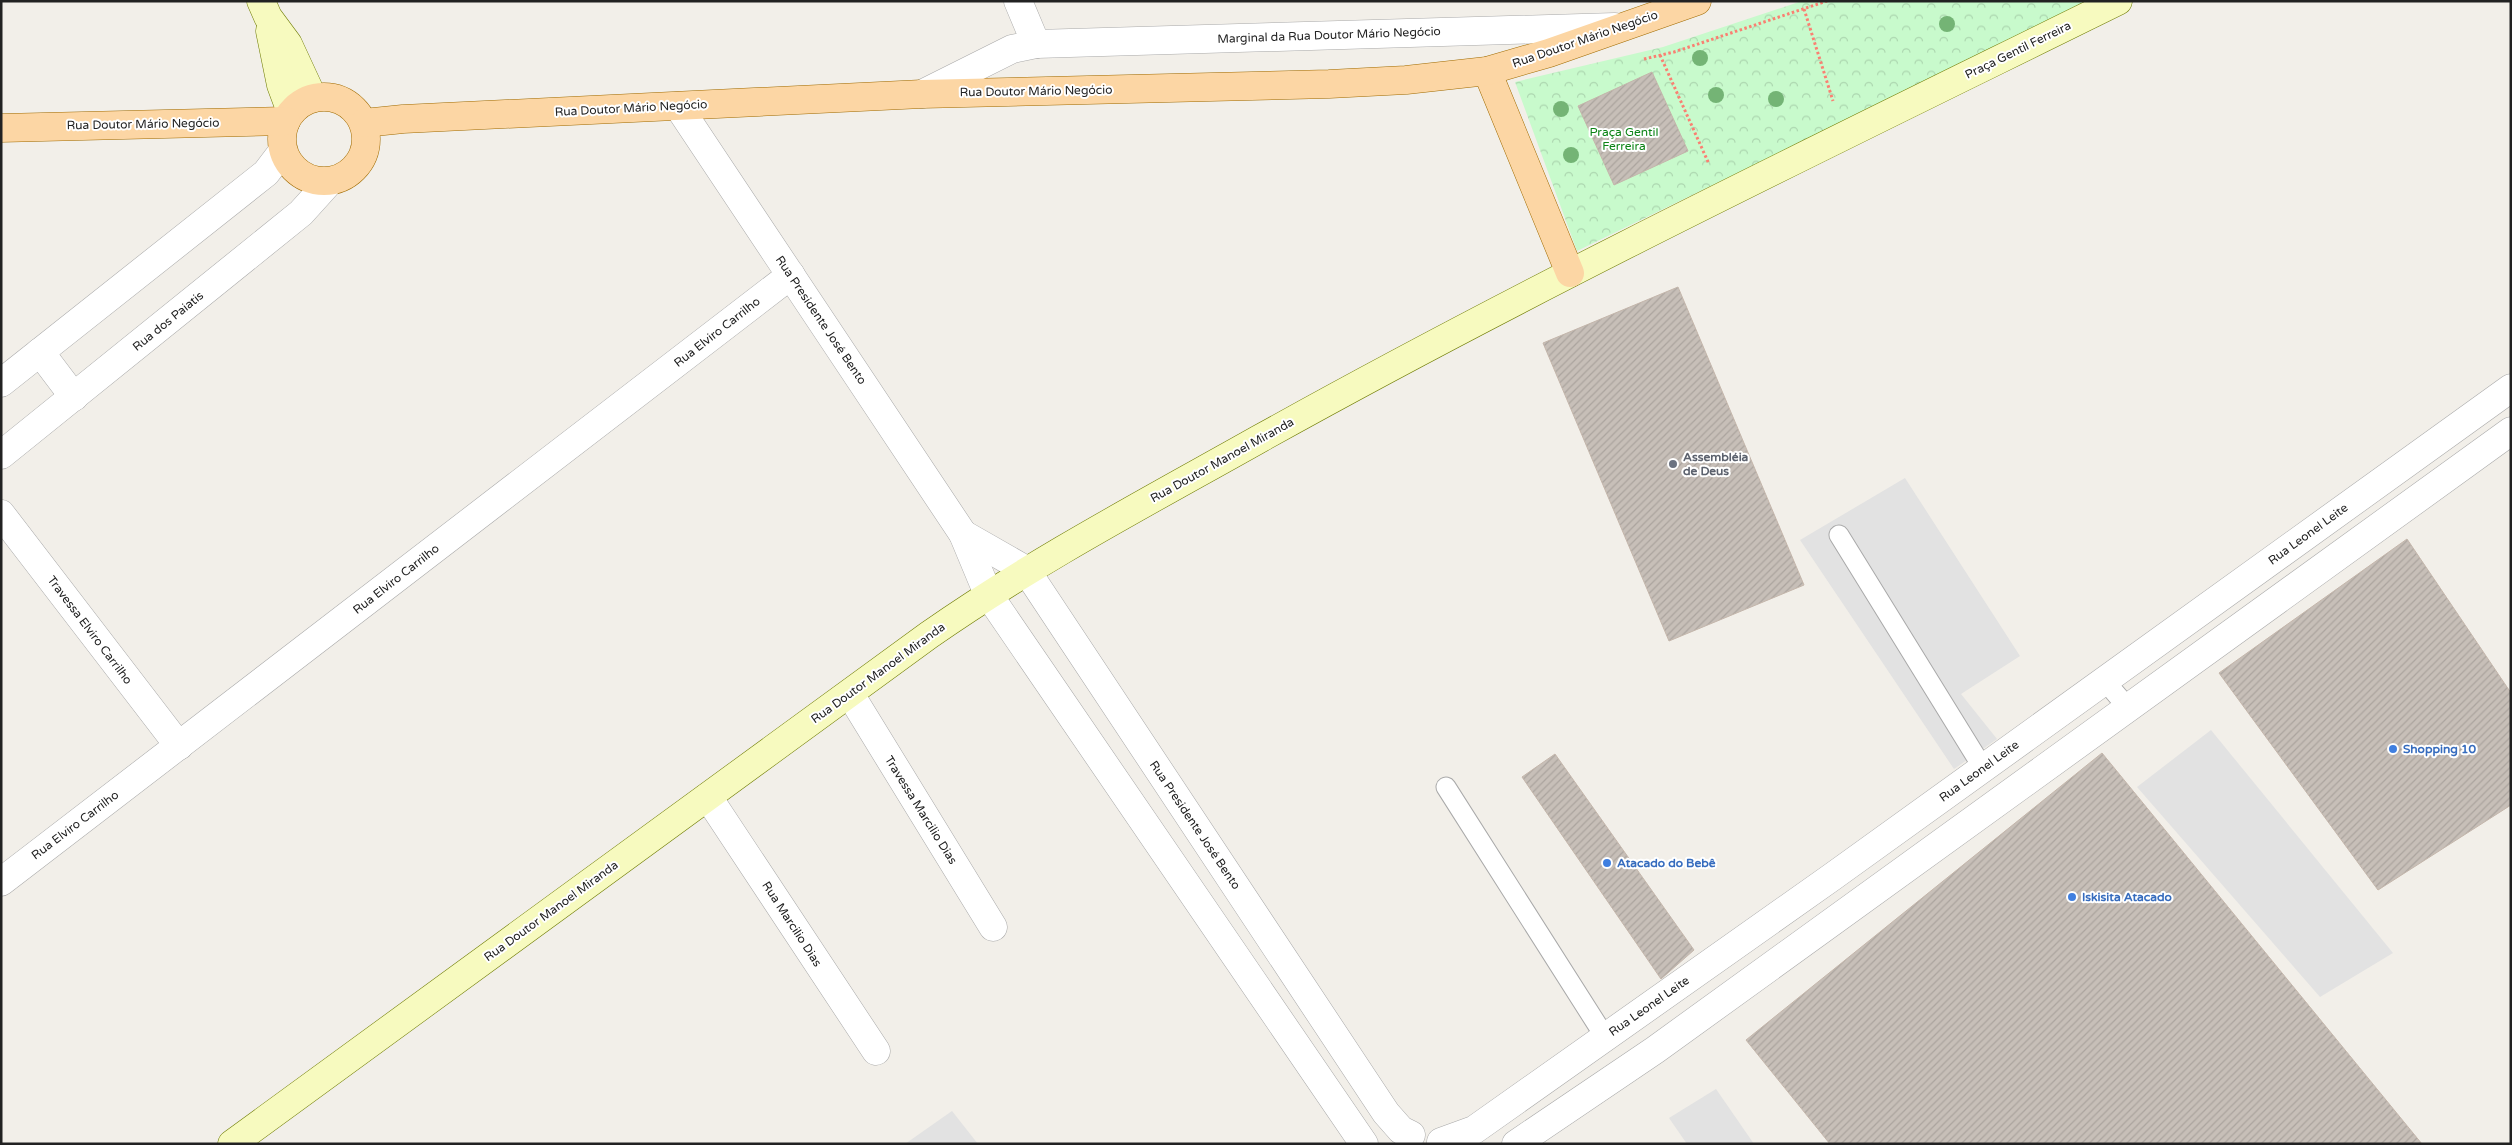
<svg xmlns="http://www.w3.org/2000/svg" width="2512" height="1145" viewBox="0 0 2512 1145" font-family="'Varela Round',sans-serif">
<defs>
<pattern id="park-crowns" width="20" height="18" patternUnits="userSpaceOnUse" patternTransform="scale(1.25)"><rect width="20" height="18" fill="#c8facc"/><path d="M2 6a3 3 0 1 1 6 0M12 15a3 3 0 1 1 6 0" fill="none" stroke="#acd6af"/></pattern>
<pattern id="building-hatch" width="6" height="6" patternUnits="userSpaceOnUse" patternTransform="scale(1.25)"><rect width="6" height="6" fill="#c7bfb8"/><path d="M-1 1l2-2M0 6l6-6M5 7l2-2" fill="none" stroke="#aba49e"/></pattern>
</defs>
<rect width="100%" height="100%" fill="#f2efe9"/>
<!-- park -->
<polygon fill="url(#park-crowns)" points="1802,1 2091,1 1577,251 1515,82 1663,47"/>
<!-- parking -->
<g fill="#e2e2e2">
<polygon points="1905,478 2020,656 1961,694 1997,739 1954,769 1800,540"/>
<polygon points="2211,730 2393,953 2320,997 2137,787"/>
<polygon points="1716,1089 1754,1144 1687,1144 1669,1118"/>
<polygon points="952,1111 978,1144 905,1144"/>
</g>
<!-- building -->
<g fill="url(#building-hatch)" stroke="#c4b6ab">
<polygon points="1652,72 1688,151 1614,185 1578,106"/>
<polygon points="1678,287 1804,585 1669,641 1543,343"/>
<polygon points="2407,539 2511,693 2511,805 2378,890 2219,673"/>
<polygon points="2102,753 2422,1144 1830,1144 1746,1040"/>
<polygon points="1555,754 1694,950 1661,979 1522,777"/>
</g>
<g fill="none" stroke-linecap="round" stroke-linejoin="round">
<!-- service casing -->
<g stroke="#a9a9a9" stroke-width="21">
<g id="service">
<polyline points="1839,535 1983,768"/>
<polyline points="2105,681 2128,708"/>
<polyline points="1446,787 1605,1037"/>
</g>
</g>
<!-- minor casing -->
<g stroke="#a9a9a9" stroke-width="29">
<g id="minor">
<polyline points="1018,1 1036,44"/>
<polyline points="922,94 1012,49 1036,44 1615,27"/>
<polyline points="40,352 74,397"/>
<polyline points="1,383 266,173 282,152"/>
<polyline points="1,455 301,213 329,182"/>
<polyline points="1,514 179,746"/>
<polyline points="850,694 993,927"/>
<polyline points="708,797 876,1051"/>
<polyline points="1,882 791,275"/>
</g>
</g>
<!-- tertiary casing -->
<g stroke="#a9a9a9" stroke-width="29">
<g id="tertiary">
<polyline points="678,106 963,534 988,594 1364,1144"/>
<polyline points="963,534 1026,570 1386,1113 1401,1130 1411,1135"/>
<polyline points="1441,1142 1474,1130 1832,877 2511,388"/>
<polyline points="1516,1144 1655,1050 2511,431"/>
</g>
</g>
<!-- secondary casing -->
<g stroke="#707d05" stroke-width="29">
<g id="secondary">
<polyline points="261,1 268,17 288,44 313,98"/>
<polyline points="270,31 281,85 291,112"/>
<path d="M232 1144 929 635C1035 561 1149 501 1261 438 1541 282 1830 143 2118 1"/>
</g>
</g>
<!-- primary casing -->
<g stroke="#a06b00" stroke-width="29">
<g id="primary">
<polyline points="1487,71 1570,273"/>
<circle cx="324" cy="139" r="42"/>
<polyline points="364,123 403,119 922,94 1329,84 1406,80 1487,71 1549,53 1697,1"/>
<polyline points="1,128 286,121"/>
</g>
</g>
<!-- path -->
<g stroke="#fa8072" stroke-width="3" stroke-dasharray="2.5 2.5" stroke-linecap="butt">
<polyline points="1804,9 1833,101"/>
<polyline points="1660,55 1709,164"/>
<polyline points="1644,59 1674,52 1827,1"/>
</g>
<!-- service -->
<use href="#service" stroke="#fff" stroke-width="19"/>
<!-- minor -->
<use href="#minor" stroke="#fff" stroke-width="28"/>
<!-- tertiary -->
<use href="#tertiary" stroke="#fff" stroke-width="28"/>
<!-- secondary -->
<use href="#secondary" stroke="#f7fabf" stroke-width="28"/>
<!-- primary -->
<use href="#primary" stroke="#fcd6a4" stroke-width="28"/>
</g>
<!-- trees -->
<g fill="#74b475">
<circle cx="1947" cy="24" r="8"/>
<circle cx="1700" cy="58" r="8"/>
<circle cx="1716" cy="95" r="8"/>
<circle cx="1776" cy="99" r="8"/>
<circle cx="1561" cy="109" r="8"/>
<circle cx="1571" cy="155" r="8"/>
</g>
<!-- markers -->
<circle fill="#6b7280" stroke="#fff" stroke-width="2" cx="1673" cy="464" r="5"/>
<g fill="#3f7fe0" stroke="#fff" stroke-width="2">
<circle cx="2393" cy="749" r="5"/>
<circle cx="1607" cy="863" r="5"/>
<circle cx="2072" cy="897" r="5"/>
</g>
<g text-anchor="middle" stroke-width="4" stroke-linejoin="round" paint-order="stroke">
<!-- street labels -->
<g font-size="12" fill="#222" stroke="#fff">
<text transform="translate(1329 35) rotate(-2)" y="4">Marginal da Rua Doutor Mário Negócio</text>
<text transform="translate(1585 39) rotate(-19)" y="4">Rua Doutor Mário Negócio</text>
<text transform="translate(2018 50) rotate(-26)" y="4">Praça Gentil Ferreira</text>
<text transform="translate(1036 91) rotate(-1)" y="4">Rua Doutor Mário Negócio</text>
<text transform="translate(631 108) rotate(-3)" y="4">Rua Doutor Mário Negócio</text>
<text transform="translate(143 124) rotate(-1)" y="4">Rua Doutor Mário Negócio</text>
<text transform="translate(821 320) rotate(56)" y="4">Rua Presidente José Bento</text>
<text transform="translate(168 321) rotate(-39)" y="4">Rua dos Paiatis</text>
<text transform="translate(717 332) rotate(-38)" y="4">Rua Elviro Carrilho</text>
<text transform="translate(1222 460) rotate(-29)" y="4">Rua Doutor Manoel Miranda</text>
<text transform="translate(2308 534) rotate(-36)" y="4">Rua Leonel Leite</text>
<text transform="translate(396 579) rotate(-38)" y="4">Rua Elviro Carrilho</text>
<text transform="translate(90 630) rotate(53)" y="4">Travessa Elviro Carrilho</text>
<text transform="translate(878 673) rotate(-36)" y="4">Rua Doutor Manoel Miranda</text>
<text transform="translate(1979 771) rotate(-36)" y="4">Rua Leonel Leite</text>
<text transform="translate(921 810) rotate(58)" y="4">Travessa Marcilio Dias</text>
<text transform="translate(75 825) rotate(-37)" y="4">Rua Elviro Carrilho</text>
<text transform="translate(1195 825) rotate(56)" y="4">Rua Presidente José Bento</text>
<text transform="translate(551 911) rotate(-36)" y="4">Rua Doutor Manoel Miranda</text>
<text transform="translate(792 924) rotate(57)" y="4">Rua Marcilio Dias</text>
<text transform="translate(1649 1006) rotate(-35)" y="4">Rua Leonel Leite</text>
</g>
<!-- park labels -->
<g font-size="12" fill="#0c8416" stroke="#fff">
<text x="1624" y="136">Praça Gentil<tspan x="1624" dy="14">Ferreira</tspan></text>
</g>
<!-- worship labels -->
<g font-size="12" font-weight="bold" fill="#5b616d" stroke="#fff" text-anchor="start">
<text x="1683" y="461">Assembléia<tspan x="1683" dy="14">de Deus</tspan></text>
</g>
<!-- shop labels -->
<g font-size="12" font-weight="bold" fill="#366cbe" stroke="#fff" text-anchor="start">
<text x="2403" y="753">Shopping 10</text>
<text x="1617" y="867">Atacado do Bebê</text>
<text x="2082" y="901">Iskisita Atacado</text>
</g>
</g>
<!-- border -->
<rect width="2512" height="1145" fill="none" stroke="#222222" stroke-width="5"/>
</svg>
